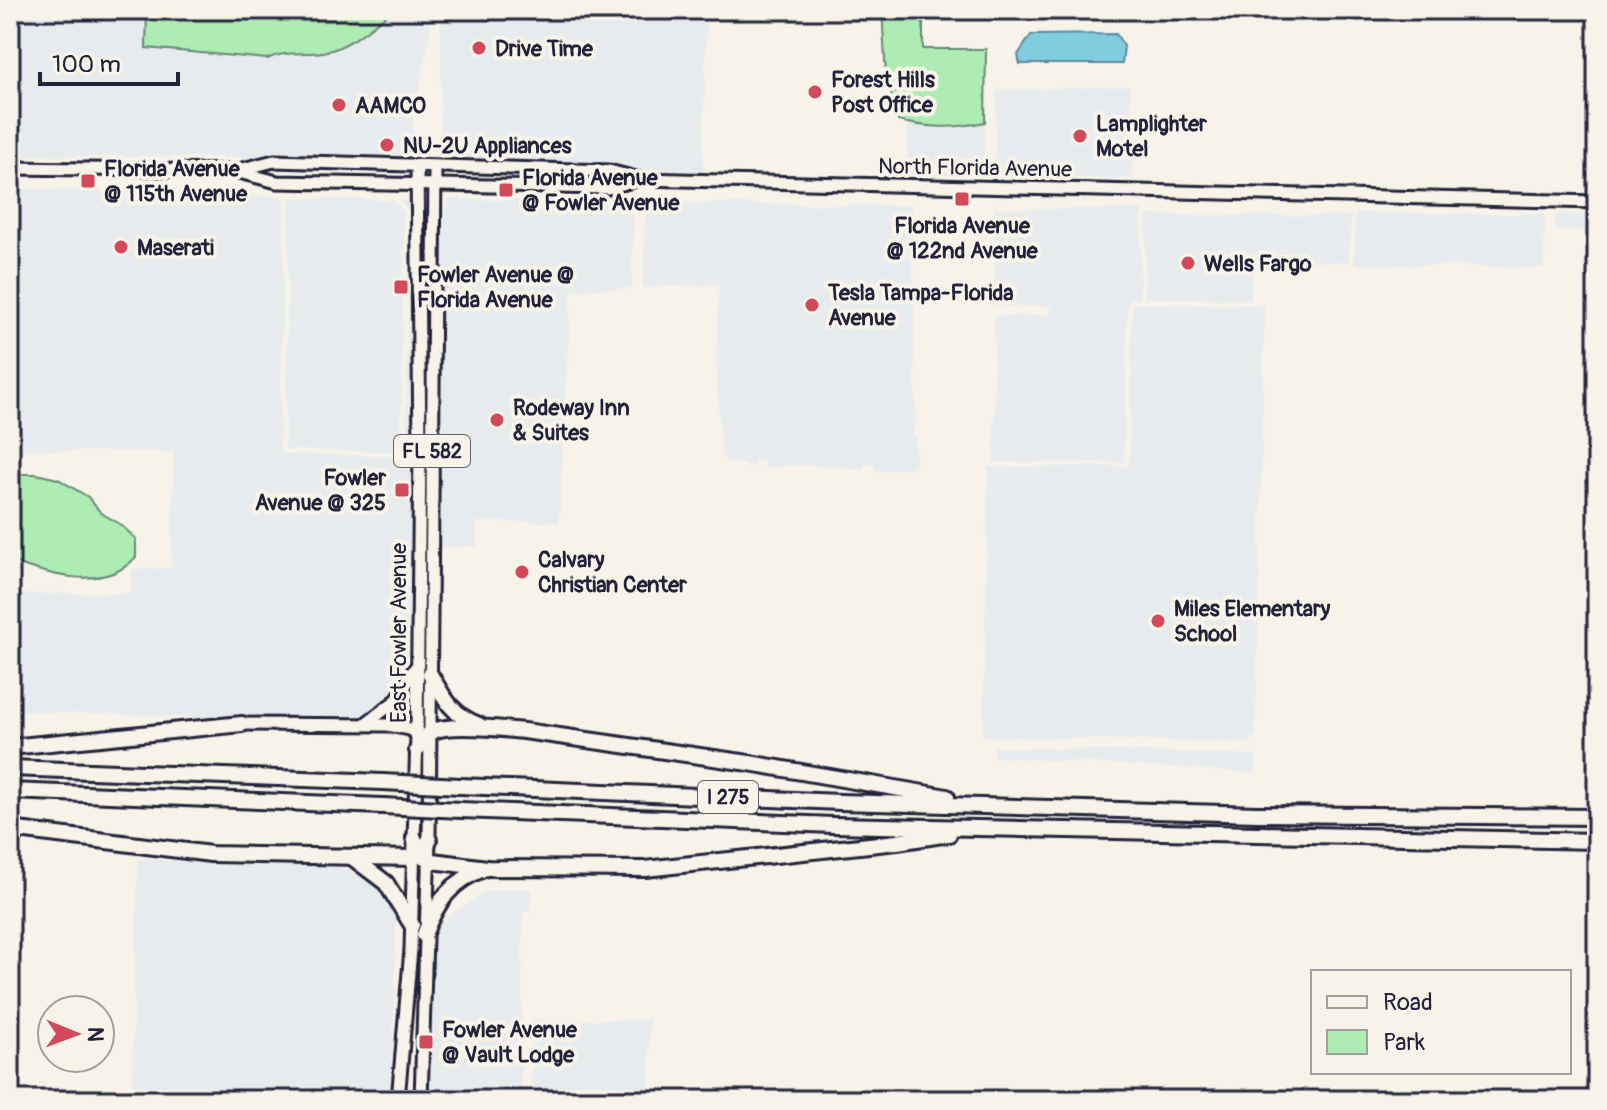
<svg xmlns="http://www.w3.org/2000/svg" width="1607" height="1110" viewBox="0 0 1607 1110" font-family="Pangolin,sans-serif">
<rect width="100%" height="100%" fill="#f7f3e8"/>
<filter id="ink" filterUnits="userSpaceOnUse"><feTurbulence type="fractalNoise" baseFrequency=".0125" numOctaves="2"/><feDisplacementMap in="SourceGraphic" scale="16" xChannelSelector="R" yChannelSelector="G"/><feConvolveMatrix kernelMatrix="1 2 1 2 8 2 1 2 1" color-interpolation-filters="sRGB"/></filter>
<g filter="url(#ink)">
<!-- built -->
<g fill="#e8ebee">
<polygon points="10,10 191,10 273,53 296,53 342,46 393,10 430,10 430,36 418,94 414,94 412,159 10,156"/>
<polygon points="441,10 707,10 703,166 709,173 440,160"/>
<polygon points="1130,86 1133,179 994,176 996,90"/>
<polygon points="985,122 983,176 907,175 907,123 956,129"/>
<polygon points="10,189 285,196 280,450 285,454 401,456 406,453 409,212 399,200 411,200 410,666 392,697 364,720 242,719 10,711 10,594 131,593 132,569 171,568 174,452 10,450"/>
<polygon points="289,198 394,200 404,212 401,452 285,450"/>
<polygon points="449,199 634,202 632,288 571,291 559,522 477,522 477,546 436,547 439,235"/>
<polygon points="645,202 912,206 916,426 913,426 913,435 916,436 916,467 881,471 874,470 874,465 864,465 863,469 813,465 765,467 765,461 755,460 754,467 727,461 721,455 716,358 719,285 643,288"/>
<polygon points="994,208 1192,210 1146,210 1142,213 1140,299 1131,299 1128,303 1124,463 994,463 994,316 1051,315 1050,306 994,306"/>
<polygon points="1355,213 1545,214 1544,268 1354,264"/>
<polygon points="1555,214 1597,215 1597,231 1555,230"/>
<polygon points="1146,215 1351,216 1350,262 1253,260 1251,300 1144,298"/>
<polygon points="1132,303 1265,305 1256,735 1249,743 983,736 988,467 1129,466"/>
<polygon points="994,747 1256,755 1256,773 994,757"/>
<polygon points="138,859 338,867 367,874 376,881 397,908 391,1100 131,1100"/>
<polygon points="532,888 530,912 523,912 521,1100 427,1100 429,957 436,924 489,890"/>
<polygon points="532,1020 650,1020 649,1100 531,1100"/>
</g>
<!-- green -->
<g fill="#adecb3" stroke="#688777" stroke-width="2">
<path d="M147 10H393C373 25 349 48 323 52 303 55 285 50 267 59L146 48Z"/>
<path d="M882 10H987L923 13V49H986L985 122C953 129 929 128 898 121L886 76Z"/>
<path d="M10 474H36L58 479 88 497 101 513 120 524 136 539V557C105 592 48 575 10 561Z"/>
</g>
<!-- water -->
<polygon fill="#81cde0" stroke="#5b899e" stroke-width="2" points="1116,34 1124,46 1122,64 1020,64 1018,55 1031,35"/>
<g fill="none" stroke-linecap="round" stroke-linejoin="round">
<!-- primary casing -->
<g stroke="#22223b" stroke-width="17">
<g id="primary">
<polyline points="10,168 235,171 274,161 609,171 640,179 1597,202"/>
<polyline points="235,171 277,182 608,188 639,179"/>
<polyline points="242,724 387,725 410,729 421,738"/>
<polyline points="365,724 397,700 415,668"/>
<polyline points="398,1100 411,949 417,734 420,447 417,166"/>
<polyline points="421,1100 429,840 435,167"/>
</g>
</g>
<!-- highway casing -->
<g stroke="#22223b" stroke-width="20">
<g id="highway">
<path d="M430 674C443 697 453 716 479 725"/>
<polyline points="10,747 242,724"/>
<path d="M417 750C420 743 426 735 434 731 451 723 503 729 524 731L749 763 947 797"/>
<polyline points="10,768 383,782"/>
<polyline points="461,786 840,802 1258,814 1597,817"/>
<polyline points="10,791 383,806"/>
<polyline points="461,810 833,825 1597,841"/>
<polyline points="10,829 211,854 414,858 423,853 429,840"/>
<polyline points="414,838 420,855 433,861 487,868 645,869 897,842 949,834"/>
<polyline points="353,858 386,883 412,925"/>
<path d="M424 935C437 901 451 881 486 868"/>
</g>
</g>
<!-- primary -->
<use href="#primary" stroke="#f7f3e8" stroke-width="11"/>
<!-- highway -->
<use href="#highway" stroke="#f7f3e8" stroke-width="14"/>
<!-- highway-bridge casing -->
<g stroke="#22223b" stroke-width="20" stroke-linecap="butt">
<g id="highway-bridge">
<polyline points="383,782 461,786"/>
<polyline points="383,806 461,810"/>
</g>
</g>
<!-- highway-bridge -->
<use href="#highway-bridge" stroke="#f7f3e8" stroke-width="14"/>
</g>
</g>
<!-- markers -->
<g fill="#d1495b" stroke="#f7f3e8" stroke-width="3">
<circle cx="479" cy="48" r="8"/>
<circle cx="815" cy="92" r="8"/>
<circle cx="339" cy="105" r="8"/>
<circle cx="1080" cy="136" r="8"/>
<circle cx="387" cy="145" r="8"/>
<rect x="80" y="173" width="16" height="16" rx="4"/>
<rect x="498" y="182" width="16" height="16" rx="4"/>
<rect x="954" y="191" width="16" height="16" rx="4"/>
<circle cx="121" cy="247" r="8"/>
<circle cx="1188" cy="263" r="8"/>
<rect x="393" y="279" width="16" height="16" rx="4"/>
<circle cx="812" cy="305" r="8"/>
<circle cx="497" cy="420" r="8"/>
<rect x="394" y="482" width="16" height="16" rx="4"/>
<circle cx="522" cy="572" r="8"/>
<circle cx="1158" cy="621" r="8"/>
<rect x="418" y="1034" width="16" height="16" rx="4"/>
</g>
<g text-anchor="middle" stroke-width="8" stroke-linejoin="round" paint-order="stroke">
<!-- shield labels -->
<g fill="#f7f3e8" stroke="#62616f" stroke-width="2">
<rect x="394" y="435" width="76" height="32" rx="6"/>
<rect x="698" y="781" width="60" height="32" rx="6"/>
</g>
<g font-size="20" font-weight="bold" fill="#22223b">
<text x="432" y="458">FL 582</text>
<text x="728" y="804">I 275</text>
</g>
<!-- poi labels -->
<g font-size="22" font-weight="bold" fill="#22223b" stroke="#f7f3e8" text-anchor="start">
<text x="495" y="56">Drive Time</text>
<text x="831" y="87">Forest Hills<tspan x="831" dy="25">Post Office</tspan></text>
<text x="355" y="113">AAMCO</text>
<text x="1096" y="131">Lamplighter<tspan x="1096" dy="25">Motel</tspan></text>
<text x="403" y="153">NU-2U Appliances</text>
<text x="104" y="176">Florida Avenue<tspan x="104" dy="25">@ 115th Avenue</tspan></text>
<text x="522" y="185">Florida Avenue<tspan x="522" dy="25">@ Fowler Avenue</tspan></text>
<text x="962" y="233" text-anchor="middle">Florida Avenue<tspan x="962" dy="25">@ 122nd Avenue</tspan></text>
<text x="137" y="255">Maserati</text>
<text x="1204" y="271">Wells Fargo</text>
<text x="417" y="282">Fowler Avenue @<tspan x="417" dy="25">Florida Avenue</tspan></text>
<text x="828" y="300">Tesla Tampa-Florida<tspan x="828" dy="25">Avenue</tspan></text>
<text x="513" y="415">Rodeway Inn<tspan x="513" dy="25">&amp; Suites</tspan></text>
<text x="386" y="485" text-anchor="end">Fowler<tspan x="386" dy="25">Avenue @ 325</tspan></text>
<text x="538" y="567">Calvary<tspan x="538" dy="25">Christian Center</tspan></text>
<text x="1174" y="616">Miles Elementary<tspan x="1174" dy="25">School</tspan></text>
<text x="442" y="1037">Fowler Avenue<tspan x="442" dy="25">@ Vault Lodge</tspan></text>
</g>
<!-- street labels -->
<g font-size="22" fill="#22223b" stroke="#f7f3e8">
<text transform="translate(975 167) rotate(1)" y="8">North Florida Avenue</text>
<text transform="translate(398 633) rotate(-90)" y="8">East Fowler Avenue</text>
</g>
</g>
<!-- margin -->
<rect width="1607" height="1110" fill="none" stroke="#f7f3e8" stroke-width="40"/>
<rect x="20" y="20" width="1567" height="1070" fill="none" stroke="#22223b" stroke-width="3" filter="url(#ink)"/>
<!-- legend -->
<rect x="1311" y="970" width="260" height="104" fill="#f7f3e8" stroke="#a29fa3" stroke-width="2"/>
<rect x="1327" y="996" width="40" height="12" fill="#f7f3e8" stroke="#a29fa3" stroke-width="2"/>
<text x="1383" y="1010" font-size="24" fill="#22223b">Road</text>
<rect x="1327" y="1030" width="40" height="24" fill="#adecb3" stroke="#a29fa3" stroke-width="2"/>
<text x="1383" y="1050" font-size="24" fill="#22223b">Park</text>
<!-- north arrow -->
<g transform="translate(76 1034) rotate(91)"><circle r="38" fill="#f7f3e8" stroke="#a29fa3" stroke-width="2"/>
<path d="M0-6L14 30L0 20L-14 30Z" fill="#d1495b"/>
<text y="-12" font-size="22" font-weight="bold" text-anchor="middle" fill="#22223b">N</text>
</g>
<!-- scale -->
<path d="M40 72v12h138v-12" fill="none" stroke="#22223b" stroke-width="4"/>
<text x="52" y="72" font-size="24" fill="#22223b" stroke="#f7f3e8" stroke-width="6" paint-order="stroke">100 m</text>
</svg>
